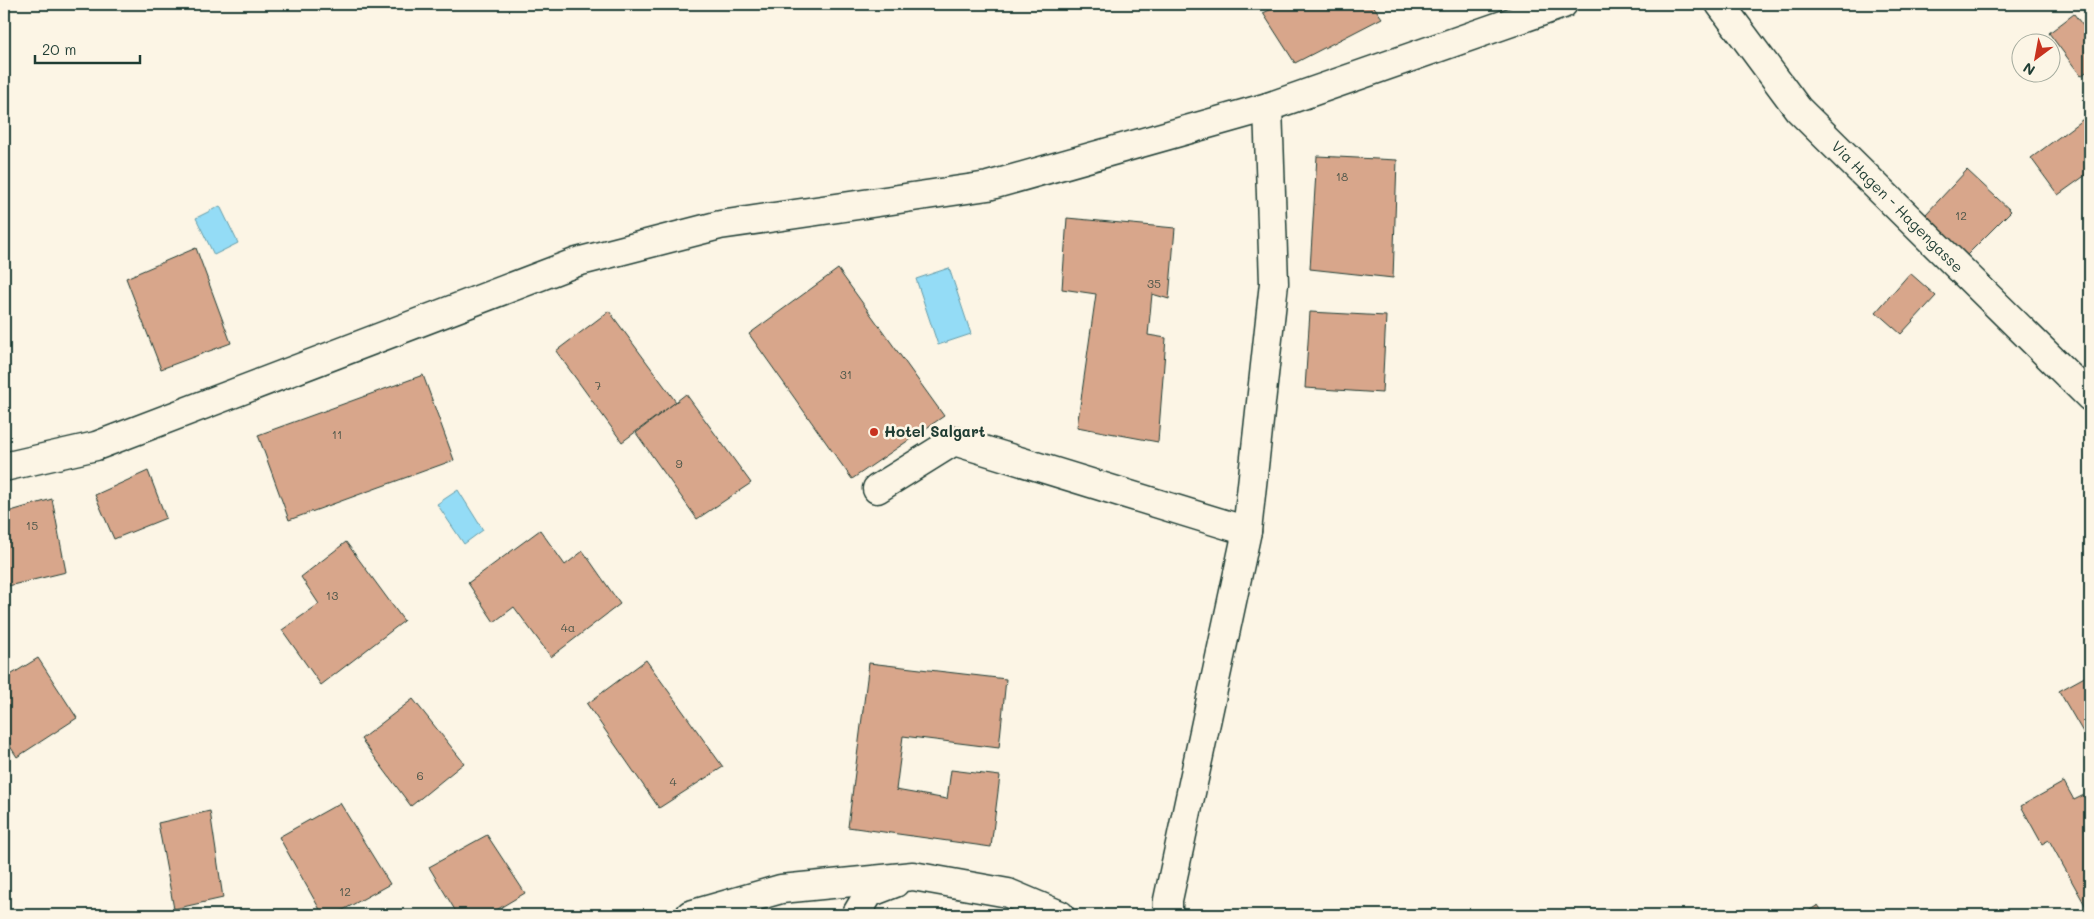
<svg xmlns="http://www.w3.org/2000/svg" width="2094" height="919" viewBox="0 0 2094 919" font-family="Mali,sans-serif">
<rect width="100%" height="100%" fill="#fcf5e5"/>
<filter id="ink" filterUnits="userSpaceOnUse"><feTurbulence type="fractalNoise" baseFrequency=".02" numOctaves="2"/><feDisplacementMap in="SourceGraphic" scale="10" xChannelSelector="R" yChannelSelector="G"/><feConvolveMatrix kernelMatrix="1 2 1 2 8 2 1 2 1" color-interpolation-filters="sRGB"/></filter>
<g filter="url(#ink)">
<!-- water -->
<g fill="#94dcf6" stroke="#659ca8">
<polygon points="220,206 238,243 214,255 196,218"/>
<polygon points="949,268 971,334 938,345 916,279"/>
<polygon points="458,490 483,530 464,544 437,504"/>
</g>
<!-- building -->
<g fill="#d8a68b" stroke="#1f3d34">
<polygon points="1283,4 1372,4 1382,18 1295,63 1263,13"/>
<polygon points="2074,14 2090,35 2090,69 2081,76 2049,33"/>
<polygon points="2090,114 2090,172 2058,195 2031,158"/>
<polygon points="1317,156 1397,160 1393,278 1310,269"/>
<polygon points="1967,170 2011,211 1967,255 1926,214"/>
<polygon points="1067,218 1175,228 1169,299 1152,294 1148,335 1166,338 1158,442 1077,427 1096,294 1062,289"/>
<polygon points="196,248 231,343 161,369 126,278"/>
<polygon points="838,269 944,416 852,479 749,334"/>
<polygon points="1910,273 1936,296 1901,334 1876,312"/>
<polygon points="609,311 676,402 622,442 556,351"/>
<polygon points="1310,312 1386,316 1382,393 1305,388"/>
<polygon points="423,375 454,460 289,520 258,435"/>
<polygon points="686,394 751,483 697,519 636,433"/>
<polygon points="148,471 166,518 114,539 95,495"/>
<polygon points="52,499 66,572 4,587 4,513"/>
<polygon points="540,530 565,565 583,551 620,604 551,657 514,607 494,622 468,583"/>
<polygon points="346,542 404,621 321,685 282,630 319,604 301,577"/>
<polygon points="38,658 77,718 17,757 4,737 4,679"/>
<polygon points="646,660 723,767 659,808 587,704"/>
<polygon points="869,663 1006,679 999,748 903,736 896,790 947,799 951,770 1000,776 991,847 848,827"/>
<polygon points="2090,674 2090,737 2087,739 2059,691"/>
<polygon points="413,699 464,763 411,806 361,739"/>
<polygon points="2064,782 2074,800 2086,794 2090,802 2090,914 2049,840 2042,844 2021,806"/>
<polygon points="340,803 390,884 334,915 323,915 279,837"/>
<polygon points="210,811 223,898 174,909 158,823"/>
<polygon points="487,835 525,893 488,915 458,915 429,867"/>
<polygon points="1818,905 1825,915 1802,915"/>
</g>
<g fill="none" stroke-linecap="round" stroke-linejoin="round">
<!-- minor casing -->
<g stroke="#1f3d34" stroke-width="31">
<g id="minor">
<polyline points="1720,4 1798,109 2090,397"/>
<polyline points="4,467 96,446 577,262 720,225 988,186 1268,107"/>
<polyline points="877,489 954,441 1247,531"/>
<polyline points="690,915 781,889 913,876 1008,893 1060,915"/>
<polyline points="856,915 869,893 895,883"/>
<polyline points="1168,915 1168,900 1247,531 1274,283 1268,107 1563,4"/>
</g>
</g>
<!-- minor -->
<use href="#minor" stroke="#fcf5e5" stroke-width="28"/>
</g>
</g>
<!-- markers -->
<circle fill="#c8321e" stroke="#fcf5e5" stroke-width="2" cx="874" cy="432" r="5"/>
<g text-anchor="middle" stroke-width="5" stroke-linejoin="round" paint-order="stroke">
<!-- number labels -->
<g font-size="12" fill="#4d574a">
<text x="1342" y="181">18</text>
<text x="1961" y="220">12</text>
<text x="1154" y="288">35</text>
<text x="846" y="379">31</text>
<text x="598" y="390">7</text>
<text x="337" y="439">11</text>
<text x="679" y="468">9</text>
<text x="32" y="530">15</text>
<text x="332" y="600">13</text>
<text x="568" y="632">4a</text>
<text x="420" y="780">6</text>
<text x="673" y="786">4</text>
<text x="345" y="896">12</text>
</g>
<!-- street labels -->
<g font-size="15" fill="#1f3d34" stroke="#fcf5e5">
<text transform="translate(1897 207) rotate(45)" y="5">Via Hagen - Hagengasse</text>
</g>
<!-- poi labels -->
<g font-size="15" font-weight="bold" fill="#1f3d34" stroke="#fcf5e5" text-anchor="start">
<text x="884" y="437">Hotel Salgart</text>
</g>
</g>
<!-- margin -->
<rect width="2094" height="919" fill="none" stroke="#fcf5e5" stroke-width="20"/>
<rect x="10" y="10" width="2074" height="899" fill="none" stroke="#1f3d34" stroke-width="2" filter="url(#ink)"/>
<!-- north arrow -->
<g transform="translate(2036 58) rotate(212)"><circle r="24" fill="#fcf5e5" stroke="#a4ab9e"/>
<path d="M0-4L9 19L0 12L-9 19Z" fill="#c8321e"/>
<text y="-8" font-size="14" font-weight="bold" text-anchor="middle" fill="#1f3d34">N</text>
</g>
<!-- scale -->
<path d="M35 55v8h105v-8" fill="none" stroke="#1f3d34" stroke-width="2.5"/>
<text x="42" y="55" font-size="15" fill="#1f3d34" stroke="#fcf5e5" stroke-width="4" paint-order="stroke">20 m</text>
</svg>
